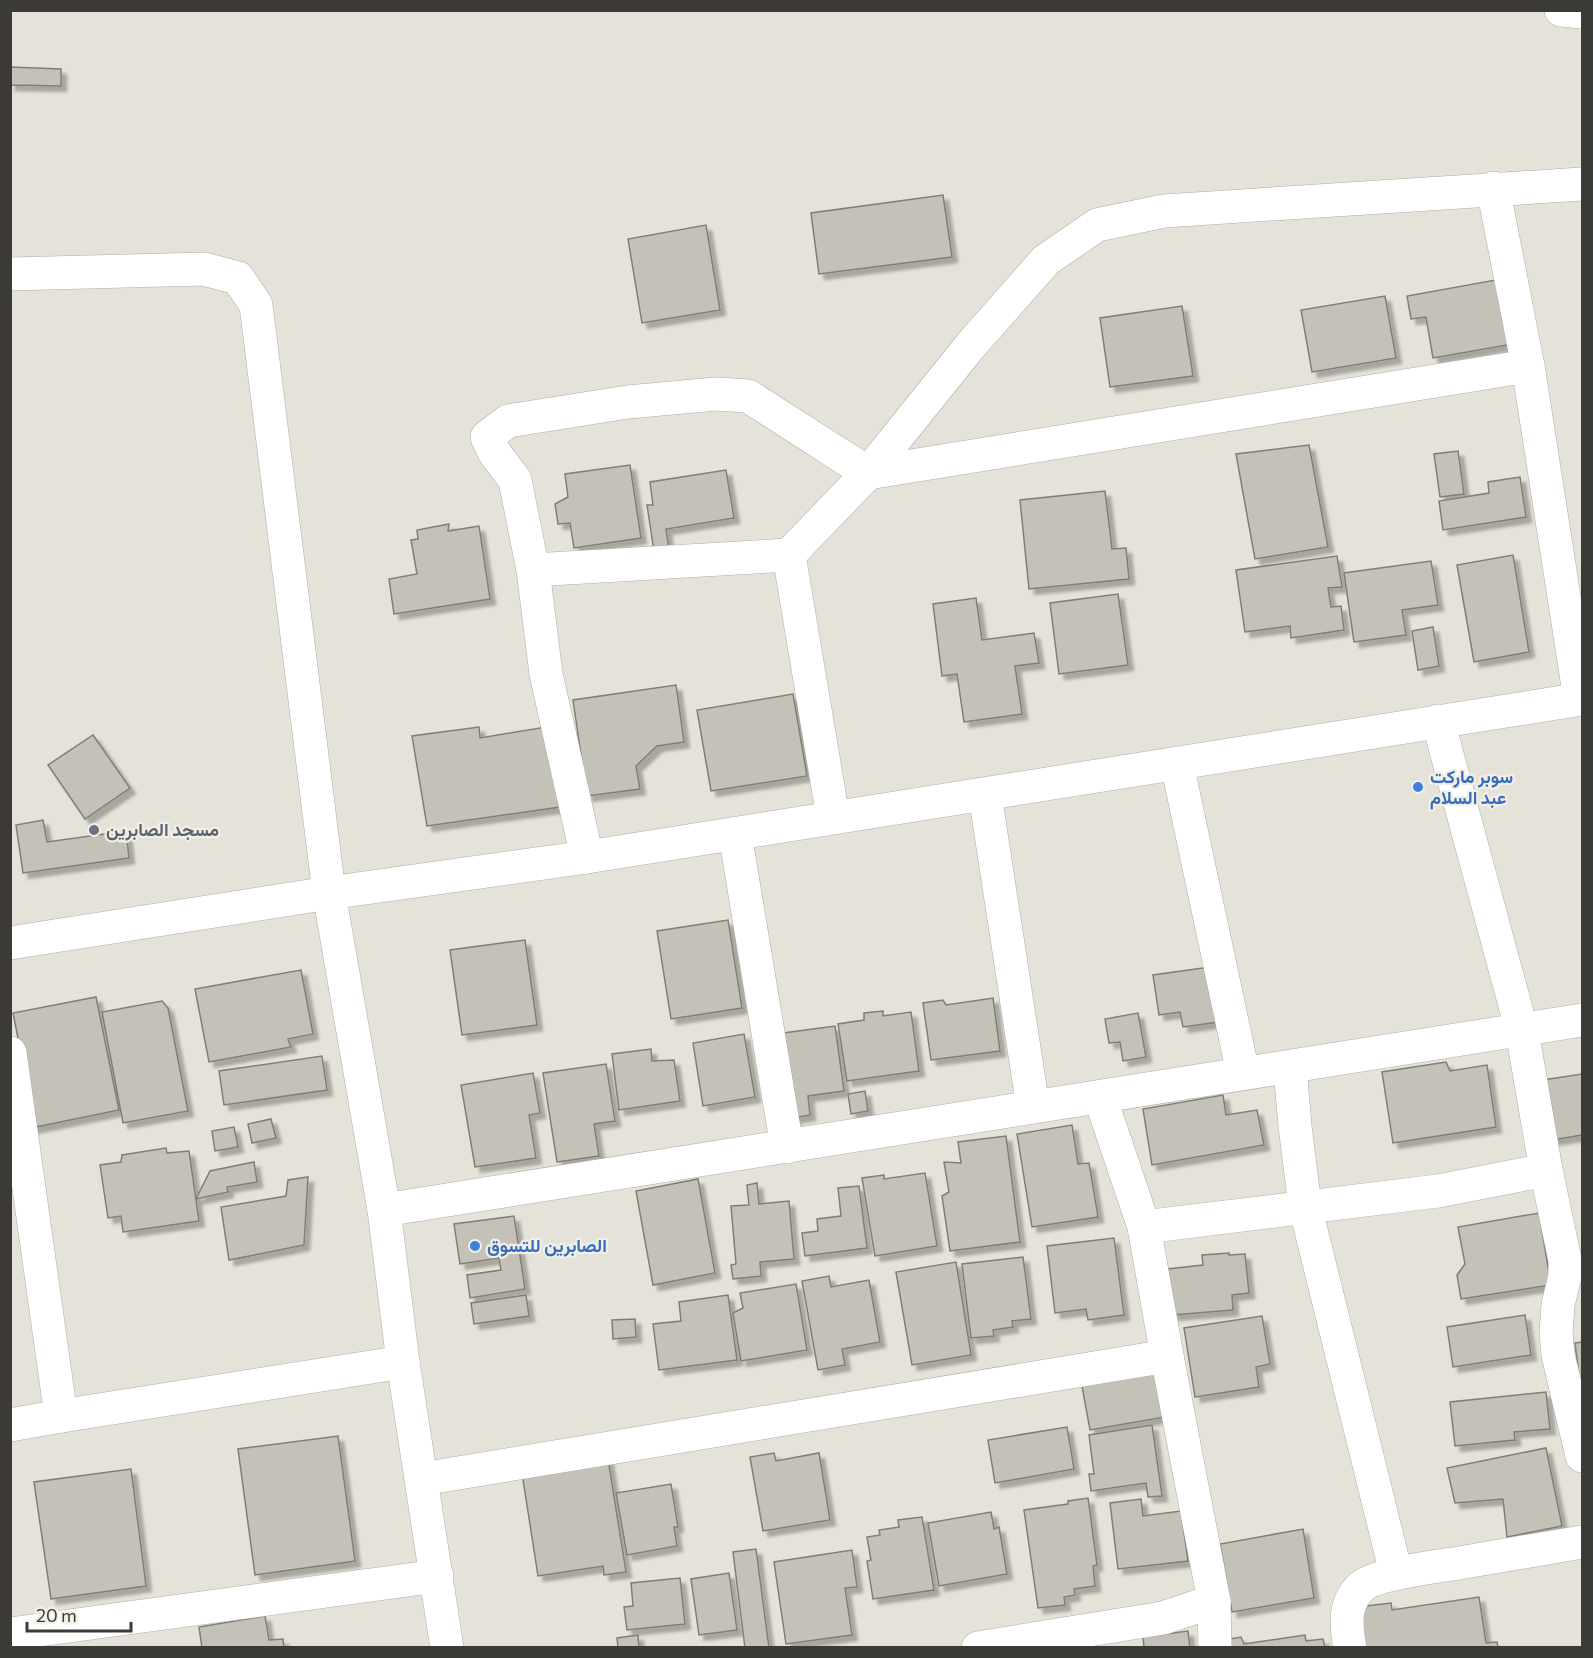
<svg xmlns="http://www.w3.org/2000/svg" width="1593" height="1658" viewBox="0 0 1593 1658" font-family="Commissioner,Vazirmatn,sans-serif">
<defs>
<filter id="shadow"><feDropShadow dx="5.5" dy="5.5" stdDeviation="1.5" flood-color="#0004"/></filter>
</defs>
<rect width="100%" height="100%" fill="#e4e2d9"/>
<!-- building -->
<g fill="#c3c1b8" stroke="#807e76" stroke-width="1.5" filter="url(#shadow)">
<polygon points="10,67 61,69 61,86 10,85"/>
<polygon points="943,195 952,257 819,274 811,213"/>
<polygon points="706,225 720,310 642,323 628,239"/>
<polygon points="1501,279 1513,344 1433,358 1426,317 1411,319 1407,296"/>
<polygon points="1385,296 1396,358 1312,372 1301,310"/>
<polygon points="1182,306 1193,376 1110,387 1100,318"/>
<polygon points="1309,445 1328,547 1255,559 1236,454"/>
<polygon points="1458,451 1464,494 1440,497 1434,454"/>
<polygon points="630,465 641,538 574,548 570,523 558,524 555,504 568,497 565,474"/>
<polygon points="726,470 734,518 666,529 669,549 654,551 647,505 653,505 650,482"/>
<polygon points="1520,477 1526,517 1443,530 1439,501 1489,493 1488,482"/>
<polygon points="1105,491 1112,549 1126,548 1129,579 1029,589 1020,500"/>
<polygon points="449,524 448,531 479,526 490,599 394,614 389,579 417,574 411,540 418,539 417,530"/>
<polygon points="1513,555 1529,652 1474,662 1457,565"/>
<polygon points="1337,556 1342,587 1328,588 1331,607 1341,606 1344,630 1291,638 1290,626 1245,632 1236,570"/>
<polygon points="1431,561 1438,605 1402,610 1406,635 1354,642 1344,573"/>
<polygon points="1118,594 1128,665 1059,674 1050,603"/>
<polygon points="976,598 982,640 1034,633 1039,663 1015,666 1022,714 964,722 957,674 942,676 933,604"/>
<polygon points="1433,627 1439,666 1418,670 1412,631"/>
<polygon points="676,685 684,742 657,746 636,766 640,789 587,796 573,700"/>
<polygon points="793,694 807,776 711,791 697,710"/>
<polygon points="479,727 480,738 546,727 560,807 427,826 412,736"/>
<polygon points="93,735 130,788 85,819 48,765"/>
<polygon points="43,820 47,842 126,831 129,858 23,873 16,825"/>
<polygon points="728,920 742,1008 671,1019 657,931"/>
<polygon points="525,940 537,1025 462,1035 450,950"/>
<polygon points="1217,966 1226,1021 1183,1027 1180,1012 1159,1015 1153,975"/>
<polygon points="301,970 313,1034 288,1039 291,1047 209,1062 195,989"/>
<polygon points="96,997 119,1110 31,1128 21,1053 13,1013"/>
<polygon points="993,998 1000,1051 931,1060 923,1003 943,1000 946,1005"/>
<polygon points="162,1001 168,1008 188,1111 123,1123 102,1012"/>
<polygon points="883,1011 883,1016 911,1012 919,1071 847,1081 838,1024 864,1020 864,1013"/>
<polygon points="1138,1013 1146,1057 1123,1061 1120,1042 1109,1043 1105,1019"/>
<polygon points="835,1026 844,1091 808,1096 810,1115 788,1119 776,1034"/>
<polygon points="744,1034 755,1097 703,1106 693,1043"/>
<polygon points="651,1049 652,1061 674,1060 680,1101 619,1110 612,1054"/>
<polygon points="322,1056 327,1090 224,1105 219,1071"/>
<polygon points="1446,1062 1450,1071 1487,1065 1496,1127 1393,1143 1382,1072"/>
<polygon points="606,1064 615,1121 594,1124 599,1156 557,1162 543,1073"/>
<polygon points="533,1073 540,1113 529,1115 536,1158 475,1167 461,1085"/>
<polygon points="1582,1074 1582,1135 1552,1140 1543,1080"/>
<polygon points="865,1091 868,1111 851,1114 848,1094"/>
<polygon points="1223,1095 1226,1115 1257,1110 1264,1145 1152,1165 1143,1109"/>
<polygon points="271,1119 276,1138 252,1143 248,1124"/>
<polygon points="1072,1125 1078,1164 1089,1163 1098,1217 1032,1227 1017,1134"/>
<polygon points="234,1127 238,1147 215,1151 212,1131"/>
<polygon points="1006,1136 1020,1242 950,1251 942,1196 949,1192 944,1162 961,1163 958,1142"/>
<polygon points="166,1148 167,1153 189,1151 199,1221 123,1232 121,1216 108,1218 100,1165 121,1162 122,1155"/>
<polygon points="254,1162 257,1182 227,1187 228,1192 196,1199 210,1171"/>
<polygon points="925,1173 937,1246 875,1256 862,1178 884,1175 884,1179"/>
<polygon points="308,1177 304,1245 229,1260 221,1207 286,1196 288,1180"/>
<polygon points="698,1179 715,1273 653,1285 636,1191"/>
<polygon points="757,1183 759,1204 789,1201 794,1259 760,1262 761,1276 733,1279 731,1265 736,1264 731,1206 749,1205 747,1185"/>
<polygon points="859,1186 867,1248 805,1256 802,1233 818,1231 817,1219 841,1216 838,1188"/>
<polygon points="1539,1213 1551,1285 1461,1299 1457,1275 1465,1264 1458,1227"/>
<polygon points="514,1216 525,1289 470,1298 467,1275 501,1270 499,1258 460,1264 454,1224"/>
<polygon points="1114,1238 1124,1315 1088,1320 1086,1309 1055,1313 1047,1246"/>
<polygon points="1229,1253 1229,1255 1245,1254 1249,1293 1232,1295 1233,1310 1172,1315 1168,1269 1203,1265 1202,1255"/>
<polygon points="1023,1257 1031,1319 1012,1321 1013,1327 993,1330 994,1336 971,1338 962,1264"/>
<polygon points="956,1262 971,1355 912,1365 896,1272"/>
<polygon points="829,1276 831,1287 869,1280 880,1342 842,1349 845,1365 818,1370 802,1281"/>
<polygon points="796,1284 807,1350 741,1361 733,1313 743,1308 740,1293"/>
<polygon points="526,1295 529,1316 474,1324 471,1303"/>
<polygon points="728,1295 737,1360 659,1370 653,1324 681,1321 679,1302"/>
<polygon points="1525,1315 1531,1355 1453,1367 1447,1327"/>
<polygon points="1262,1316 1270,1364 1256,1367 1259,1387 1195,1397 1184,1328"/>
<polygon points="635,1319 636,1337 613,1339 612,1320"/>
<polygon points="1582,1342 1582,1401 1575,1343"/>
<polygon points="1156,1368 1165,1417 1090,1430 1081,1381"/>
<polygon points="1546,1392 1550,1429 1514,1432 1515,1440 1455,1446 1450,1402"/>
<polygon points="1152,1425 1162,1496 1148,1497 1146,1483 1091,1491 1089,1474 1094,1474 1089,1435"/>
<polygon points="1067,1427 1074,1469 995,1483 988,1440"/>
<polygon points="338,1436 355,1561 255,1575 238,1449"/>
<polygon points="1546,1448 1562,1526 1507,1537 1503,1499 1455,1503 1447,1468"/>
<polygon points="774,1453 776,1461 819,1453 830,1520 763,1531 750,1457"/>
<polygon points="608,1459 626,1572 604,1575 603,1566 538,1576 522,1473"/>
<polygon points="131,1469 146,1586 51,1599 34,1482"/>
<polygon points="671,1484 678,1527 674,1527 677,1546 627,1555 616,1493"/>
<polygon points="1088,1498 1097,1565 1093,1566 1095,1586 1074,1589 1075,1595 1064,1597 1065,1605 1038,1608 1024,1510 1068,1504 1068,1501"/>
<polygon points="1141,1499 1143,1516 1181,1511 1188,1561 1118,1569 1110,1503"/>
<polygon points="991,1512 994,1529 999,1527 1007,1574 939,1586 928,1523"/>
<polygon points="922,1517 934,1590 873,1599 867,1561 871,1560 867,1537 880,1535 879,1530 899,1527 898,1520"/>
<polygon points="1303,1529 1314,1598 1232,1612 1220,1544"/>
<polygon points="756,1549 769,1648 745,1648 733,1552"/>
<polygon points="852,1550 857,1587 845,1588 852,1635 786,1644 774,1562"/>
<polygon points="729,1573 737,1630 699,1635 691,1579"/>
<polygon points="680,1578 685,1624 627,1630 624,1607 633,1606 631,1583"/>
<polygon points="1479,1597 1486,1643 1497,1642 1498,1648 1356,1648 1358,1607 1391,1603 1392,1610"/>
<polygon points="265,1616 269,1640 283,1639 284,1648 202,1648 199,1627"/>
<polygon points="1188,1631 1190,1648 1144,1648 1143,1637"/>
<polygon points="638,1635 639,1648 618,1648 617,1638"/>
<polygon points="1305,1635 1306,1641 1323,1639 1325,1648 1219,1648 1218,1641 1241,1637 1244,1644"/>
</g>
<g fill="none" stroke-linecap="round" stroke-linejoin="round">
<!-- minor casing -->
<g stroke="#b0ada5" stroke-width="34">
<g id="minor">
<polyline points="1561,10 1582,12"/>
<polyline points="1493,188 1528,366 1580,699"/>
<polyline points="10,274 204,269 238,278 256,305 329,893 384,1210 403,1362 447,1648"/>
<polyline points="533,570 789,555"/>
<polyline points="1438,721 1522,1031 1546,1170 1565,1260 1565,1276 1558,1305 1556,1333 1558,1355 1582,1456"/>
<polyline points="1177,764 1243,1073"/>
<polyline points="985,795 1033,1107"/>
<polyline points="833,817 789,555 868,473 971,345 1046,260 1097,225 1164,211 1582,184"/>
<polyline points="735,834 787,1147"/>
<polyline points="587,857 546,674 533,570 515,480 494,452 487,437 508,421 628,402 716,394 748,396 868,473 1528,366"/>
<polyline points="10,943 329,893 587,857 1582,699"/>
<polyline points="10,1053 61,1416"/>
<polyline points="1290,1068 1295,1126 1305,1206 1396,1573"/>
<polyline points="384,1210 1582,1020"/>
<polyline points="1144,1227 1438,1191 1546,1170"/>
<polyline points="1167,1356 1214,1601 1215,1648"/>
<polyline points="10,1425 61,1416 403,1362"/>
<polyline points="422,1479 1167,1356 1144,1227 1100,1097"/>
<polyline points="10,1634 437,1576"/>
<polyline points="978,1648 1163,1618 1214,1601"/>
<path d="M1350 1648C1346 1626 1343 1604 1361 1587 1374 1574 1439 1566 1459 1563 1500 1556 1541 1549 1582 1542"/>
</g>
</g>
<!-- minor -->
<use href="#minor" stroke="#fff" stroke-width="33"/>
</g>
<!-- markers -->
<g fill="#3f7fe0" stroke="#f1efe6" stroke-width="2">
<circle cx="1418" cy="787" r="6"/>
<circle cx="475" cy="1246" r="6"/>
</g>
<circle fill="#6b7280" stroke="#f1efe6" stroke-width="2" cx="94" cy="830" r="6"/>
<g text-anchor="middle" stroke-width="4.5" stroke-linejoin="round" paint-order="stroke">
<!-- shop labels -->
<g font-size="18" font-weight="bold" fill="#366cbe" stroke="#f1efe6" text-anchor="start">
<text x="1430" y="783">سوبر ماركت<tspan x="1430" dy="21">عبد السلام</tspan></text>
<text x="487" y="1252">الصابرين للتسوق</text>
</g>
<!-- worship labels -->
<g font-size="18" font-weight="bold" fill="#5b616d" stroke="#f1efe6" text-anchor="start">
<text x="106" y="836">مسجد الصابرين</text>
</g>
</g>
<!-- border -->
<rect width="1593" height="1658" fill="none" stroke="#3b3a37" stroke-width="24"/>
<!-- scale -->
<path d="M27 1622v9h104v-9" fill="none" stroke="#3b3a37" stroke-width="3"/>
<text x="36" y="1622" font-size="18" fill="#3b3a37" stroke="#f1efe6" stroke-width="4.5" paint-order="stroke">20 m</text>
</svg>
